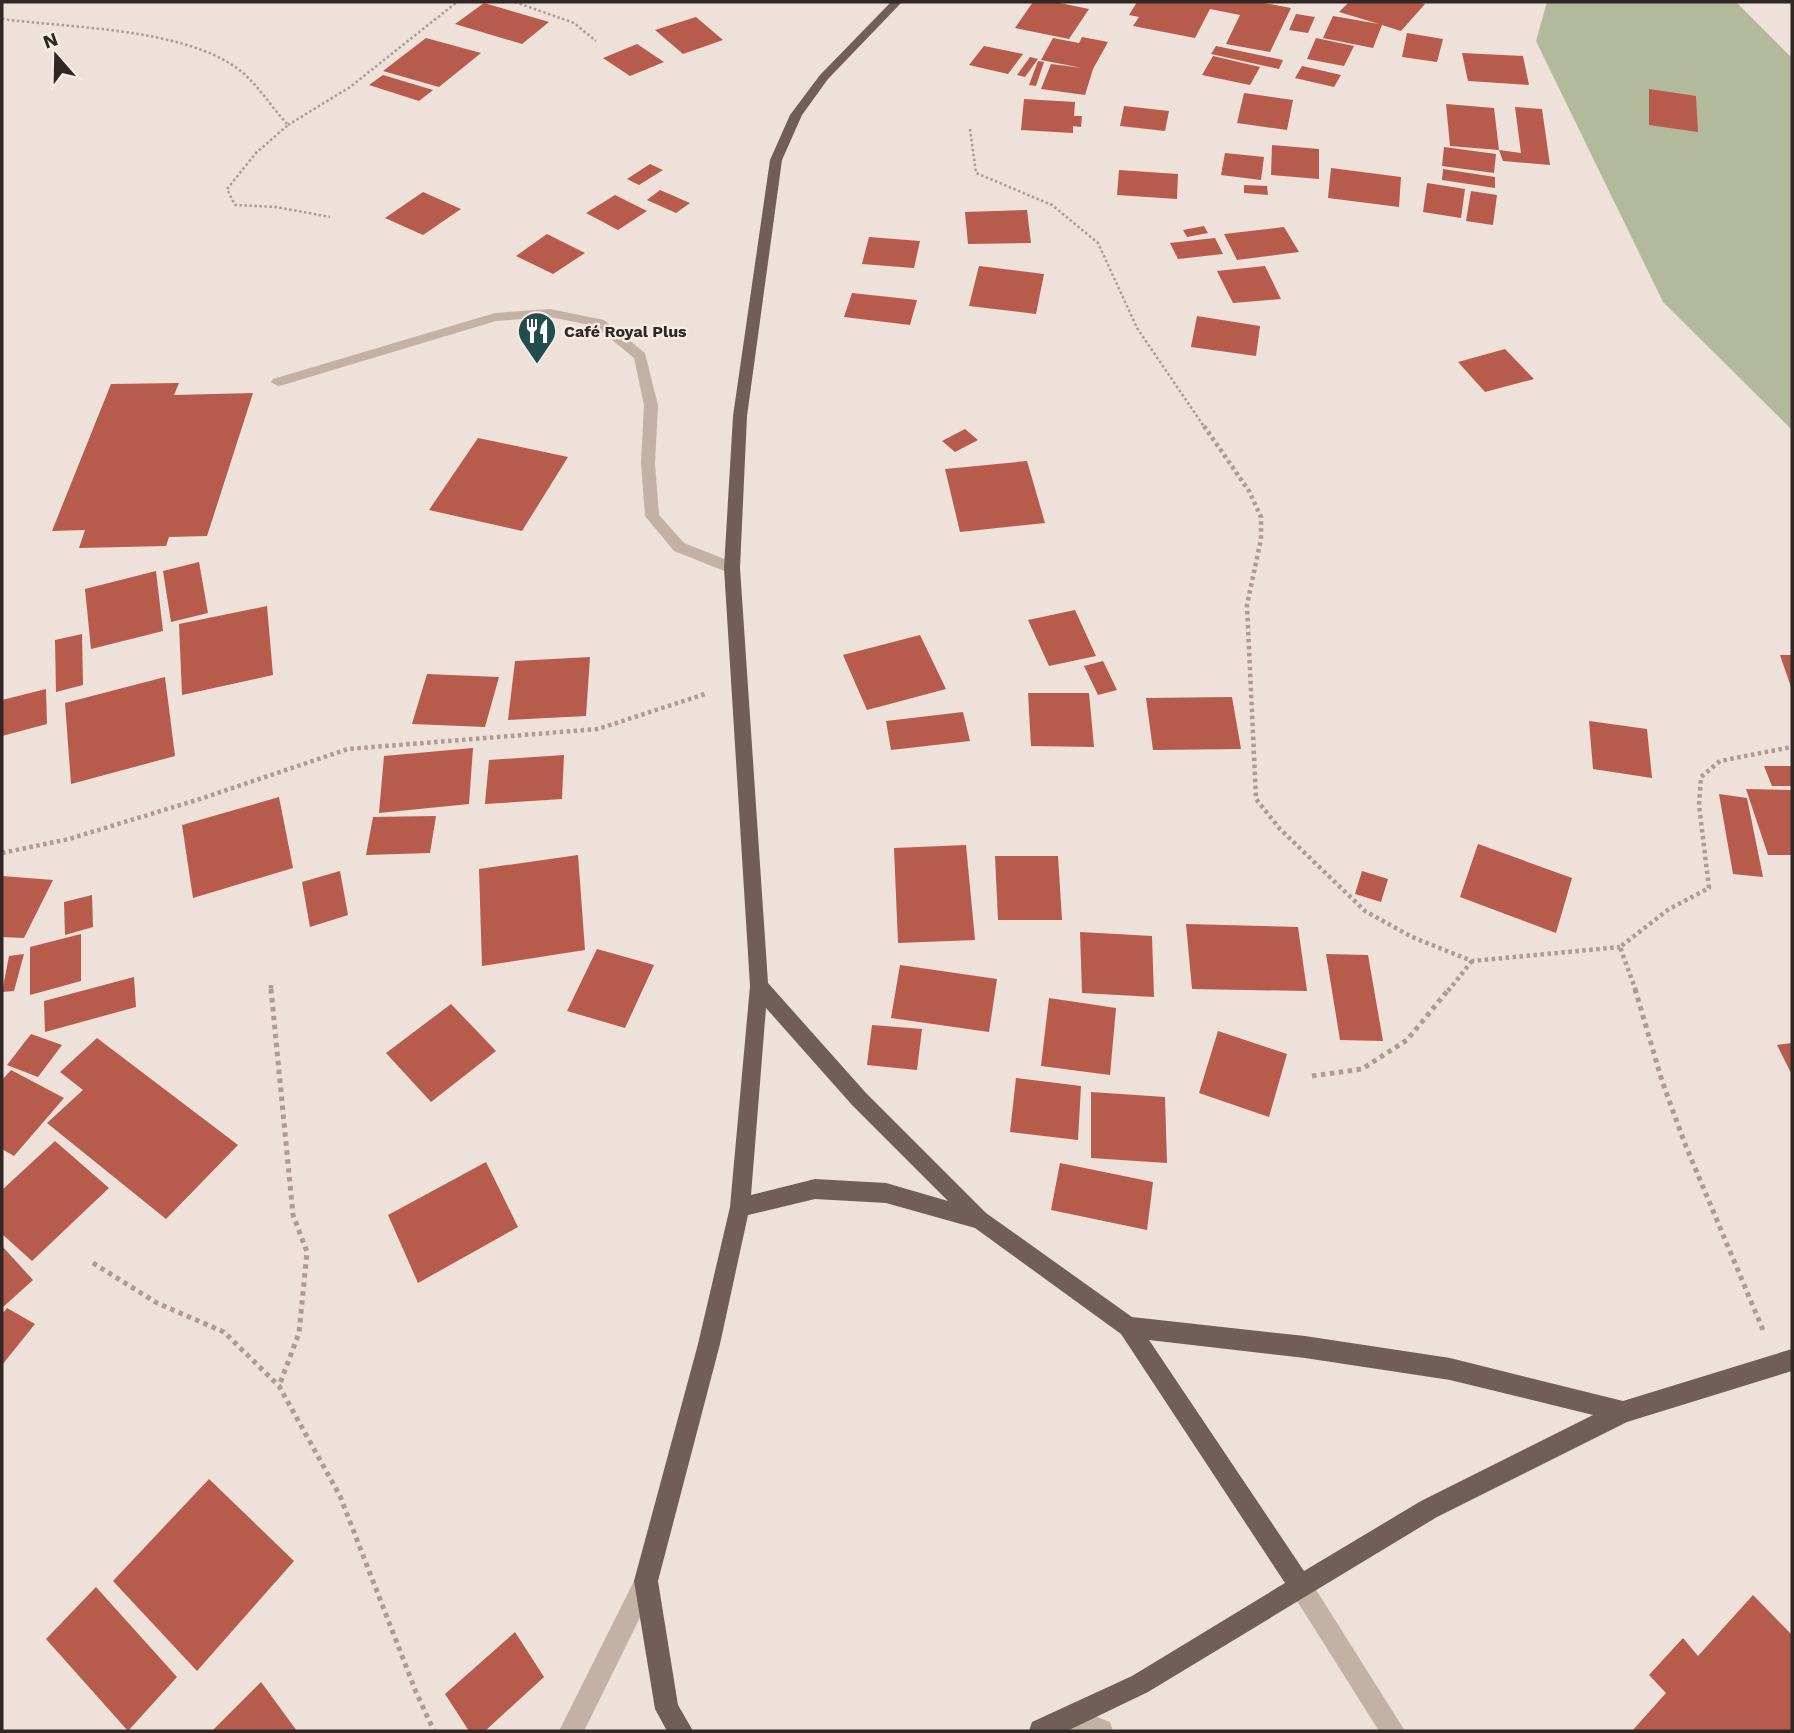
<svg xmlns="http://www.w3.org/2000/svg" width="1794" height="1733" viewBox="0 0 1794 1733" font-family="'Work Sans',sans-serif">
<rect width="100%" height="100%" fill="#ede1d9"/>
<!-- green -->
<polygon fill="#b3ba9b" points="1547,2 1736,2 1792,58 1792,430 1663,302 1536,41"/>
<!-- building -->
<g fill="#b75b4d">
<polygon points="1033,2 1055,2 1089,9 1069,39 1015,28"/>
<polygon points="1137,2 1259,2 1291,8 1270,52 1226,44 1240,15 1210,9 1195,38 1133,26 1139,17 1129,15"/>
<polygon points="1349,2 1418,2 1425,4 1401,31 1382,25 1373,48 1323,38 1333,16 1379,24 1339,12"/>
<polygon points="484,3 549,22 522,44 455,24"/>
<polygon points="1296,14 1315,17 1308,33 1289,30"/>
<polygon points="696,17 723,40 683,54 655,30"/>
<polygon points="1407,33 1443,39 1437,62 1402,57"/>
<polygon points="1082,37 1108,42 1093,69 1085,95 1041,89 1051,64 1082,68 1041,60 1053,38 1079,43"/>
<polygon points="426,38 481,53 439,87 383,71"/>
<polygon points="1316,38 1354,46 1344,66 1307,59"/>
<polygon points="637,44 664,62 630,76 603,58"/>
<polygon points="984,46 1023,54 1008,74 969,65"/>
<polygon points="1216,46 1283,60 1279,69 1211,54"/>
<polygon points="1462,53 1523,56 1529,85 1468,81"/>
<polygon points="1213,56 1260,67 1250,85 1202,75"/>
<polygon points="1030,57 1038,59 1025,77 1017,75"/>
<polygon points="1038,61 1044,62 1036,86 1029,85"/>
<polygon points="1302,66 1341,75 1334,87 1295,78"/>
<polygon points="383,75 433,90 419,101 369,85"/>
<polygon points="1649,89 1696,96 1698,132 1649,125"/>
<polygon points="1244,93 1293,100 1287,130 1237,123"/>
<polygon points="1024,99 1075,102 1074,116 1082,116 1081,127 1073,126 1073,133 1021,130"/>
<polygon points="1446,104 1494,108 1499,150 1450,146"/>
<polygon points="1124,106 1169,111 1165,131 1120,126"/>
<polygon points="1515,107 1542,109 1550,165 1503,161 1499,150 1521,153"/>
<polygon points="1272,145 1319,149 1319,179 1271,175"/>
<polygon points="1444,147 1496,154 1494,173 1442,166"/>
<polygon points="1225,153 1264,157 1261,180 1221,175"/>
<polygon points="650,164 663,170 639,185 627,179"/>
<polygon points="1331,168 1401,177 1399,207 1328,198"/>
<polygon points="1443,169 1495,177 1495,188 1442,180"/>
<polygon points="1119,170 1178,174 1177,199 1117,195"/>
<polygon points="1427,183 1465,189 1461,218 1423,212"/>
<polygon points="1244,185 1267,186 1268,195 1244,193"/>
<polygon points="660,190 690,203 676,213 647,200"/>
<polygon points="1471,191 1497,195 1493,225 1466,221"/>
<polygon points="423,192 461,209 423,235 385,218"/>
<polygon points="615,195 647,211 618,230 586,213"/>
<polygon points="1027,210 1031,243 968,244 965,212"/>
<polygon points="1204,226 1208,233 1187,237 1183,230"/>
<polygon points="1284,227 1299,252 1237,260 1224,234"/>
<polygon points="547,234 585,253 553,274 516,256"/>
<polygon points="869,237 920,241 914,268 862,264"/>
<polygon points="1215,238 1223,254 1178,259 1170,243"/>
<polygon points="979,266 1044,274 1036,314 969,306"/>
<polygon points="1265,266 1281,299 1233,303 1217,271"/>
<polygon points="852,293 917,300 910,325 844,317"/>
<polygon points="1197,316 1260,326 1256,356 1191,347"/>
<polygon points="1505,349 1534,379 1485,392 1458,362"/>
<polygon points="179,383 174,395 253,393 207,536 169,537 166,546 79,548 85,530 52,531 111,384"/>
<polygon points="965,429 978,440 955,452 942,441"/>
<polygon points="478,438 568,457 522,531 429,510"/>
<polygon points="1027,461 1045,523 960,532 945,469"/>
<polygon points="199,562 208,613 171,622 163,571"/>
<polygon points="156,571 163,631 91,649 85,589"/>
<polygon points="267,606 273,675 182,695 179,624"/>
<polygon points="1075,610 1096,656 1049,666 1028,620"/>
<polygon points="82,634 83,685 56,692 55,640"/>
<polygon points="920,635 946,689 867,710 843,655"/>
<polygon points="1780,655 1792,655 1792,690"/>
<polygon points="590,657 586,716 508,720 515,661"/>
<polygon points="1103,661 1117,690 1098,695 1084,666"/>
<polygon points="427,674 499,677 485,727 412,724"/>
<polygon points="165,677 175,756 71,784 65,703"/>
<polygon points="46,689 47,724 2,736 2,700"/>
<polygon points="1028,693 1089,693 1094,747 1031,746"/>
<polygon points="1232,697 1241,749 1153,750 1146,698"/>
<polygon points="963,712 970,741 891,750 886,721"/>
<polygon points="1589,721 1647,729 1652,778 1593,769"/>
<polygon points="473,748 469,804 379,813 384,756"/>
<polygon points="564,755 562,799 485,804 489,760"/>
<polygon points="1764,766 1792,766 1792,786 1772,786"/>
<polygon points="1746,789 1792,790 1792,855 1768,855"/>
<polygon points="1719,794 1747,798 1763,877 1733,874"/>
<polygon points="279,797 293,868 193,898 182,825"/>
<polygon points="436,816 430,853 366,855 373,817"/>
<polygon points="1478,844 1572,878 1556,933 1460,897"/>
<polygon points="966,845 975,940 898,943 894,848"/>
<polygon points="578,855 585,950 482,966 479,869"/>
<polygon points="995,856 1058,856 1062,920 998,920"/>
<polygon points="340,871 348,915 310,927 302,882"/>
<polygon points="1362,871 1388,879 1381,902 1355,894"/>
<polygon points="2,876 53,880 24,938 2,937"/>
<polygon points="92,895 93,927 65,935 64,902"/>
<polygon points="1186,924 1298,927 1307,991 1192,989"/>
<polygon points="1080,932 1152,936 1154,997 1082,993"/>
<polygon points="81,934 81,981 30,995 30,947"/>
<polygon points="597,949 654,965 625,1028 567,1011"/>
<polygon points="24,954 14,991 2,992 9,956"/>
<polygon points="1326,954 1368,955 1383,1041 1340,1040"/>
<polygon points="900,965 997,979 989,1032 891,1018"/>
<polygon points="134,977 136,1007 45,1032 44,1001"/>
<polygon points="1049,998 1116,1008 1110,1075 1041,1066"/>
<polygon points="451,1004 496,1051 431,1102 386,1053"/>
<polygon points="872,1025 922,1029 917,1070 867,1065"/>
<polygon points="1218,1031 1287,1054 1269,1117 1199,1093"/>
<polygon points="31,1034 62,1045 38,1077 7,1065"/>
<polygon points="97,1038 238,1145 166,1219 47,1123 83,1090 60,1072"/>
<polygon points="1792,1043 1792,1075 1777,1045"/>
<polygon points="11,1070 64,1098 14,1156 2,1149 2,1080"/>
<polygon points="1016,1078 1081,1086 1078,1140 1010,1132"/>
<polygon points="1091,1092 1165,1097 1167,1163 1091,1158"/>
<polygon points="55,1141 109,1188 32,1261 2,1234 2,1190"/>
<polygon points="486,1162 518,1227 418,1283 388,1215"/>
<polygon points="1060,1163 1153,1182 1147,1230 1051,1210"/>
<polygon points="2,1246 33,1280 2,1308"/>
<polygon points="7,1308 35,1324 2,1365 2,1314"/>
<polygon points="209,1479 294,1561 197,1671 113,1581"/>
<polygon points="96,1587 177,1677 128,1731 46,1639"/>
<polygon points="1753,1595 1792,1635 1792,1731 1632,1731 1666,1693 1649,1675 1683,1638 1698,1656"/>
<polygon points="515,1632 544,1677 485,1731 469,1731 445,1694"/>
<polygon points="261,1682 297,1731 212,1731"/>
</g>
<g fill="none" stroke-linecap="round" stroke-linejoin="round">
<!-- path-far2 -->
<g stroke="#af9b91" stroke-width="2.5" stroke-dasharray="2.5 2.5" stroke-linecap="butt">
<polyline points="515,2 574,23 596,41"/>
<path d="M2 19C70 28 183 28 238 69 258 84 271 107 288 125L256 153 227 189 235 205 276 207 330 217"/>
<polyline points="288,125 350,87 457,2"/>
<polyline points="970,129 976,173 1052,205 1098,243 1137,328 1205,428"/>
</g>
<!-- path-far1 -->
<g stroke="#af9b91" stroke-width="4.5" stroke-dasharray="3.5 3.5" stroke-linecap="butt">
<polyline points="1204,426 1249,491 1261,517 1261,539 1247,605 1256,799 1280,829 1365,911 1412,937 1472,961 1620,947"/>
<polyline points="2,853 69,839 200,799 348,749 598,729 705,694"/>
<polyline points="271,985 271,991"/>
<polyline points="1448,991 1472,961"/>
<polyline points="1636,991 1620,947 1669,909 1709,888 1699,805 1701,777 1720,761 1792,747"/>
</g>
<!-- path -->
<g stroke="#af9b91" stroke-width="5" stroke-dasharray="4.5 4.5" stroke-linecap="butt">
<polyline points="271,989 293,1215 307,1252 299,1333 279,1386"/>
<polyline points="1635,989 1662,1081 1685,1144 1763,1330"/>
<polyline points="1312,1076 1362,1069 1407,1040 1449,989"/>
<polyline points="93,1263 157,1303 224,1332 279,1386 340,1496 416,1692 434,1731"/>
</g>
<!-- minor -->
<g fill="#c4b1a6" fill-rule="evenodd">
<polygon points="550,309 604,320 645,353 658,405 655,463 659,515 684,543 737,564 740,568 737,572 727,572 674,551 645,516 641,463 644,405 634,358 595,326 550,317 496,321 283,385 278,386 271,382 273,379 495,313"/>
<polygon points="646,1569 654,1573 658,1581 584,1731 559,1731 638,1573"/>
<polygon points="1300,1573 1308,1577 1405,1731 1379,1731 1292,1593 1288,1585 1292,1577"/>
<polygon points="1071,1707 1110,1722 1113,1731 1071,1731 1062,1728 1059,1719 1062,1710"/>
</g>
<!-- major -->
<path fill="#715e59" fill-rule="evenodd" d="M891 2H902L828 79 802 115 782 160 747 416 740 568 768 983 866 1093 986 1213 1132 1317 1305 1336 1450 1358 1623 1401 1792 1349V1371L1627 1422 1437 1517 1148 1692 1067 1731H1029L1032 1722 1132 1676 1285 1583 1121 1334 975 1228 886 1203 815 1199 748 1215 720 1344 658 1581 678 1705 693 1731H667L655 1709 634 1581 698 1344 730 1207 750 986 724 568 733 416 770 160 790 115 820 75ZM766 1008 852 1105 948 1201 886 1183 815 1179 751 1195ZM1149 1340 1305 1358 1450 1380 1593 1415 1421 1501 1304 1571Z"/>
</g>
<!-- icons -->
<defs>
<g id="restaurant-pin" transform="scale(2.0125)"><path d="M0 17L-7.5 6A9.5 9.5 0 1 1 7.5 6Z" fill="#214d4c" stroke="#f6ece4"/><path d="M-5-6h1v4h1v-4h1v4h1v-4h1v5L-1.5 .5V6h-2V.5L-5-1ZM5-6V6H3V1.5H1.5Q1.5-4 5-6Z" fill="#fff"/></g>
</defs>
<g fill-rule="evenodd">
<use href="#restaurant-pin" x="537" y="331"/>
</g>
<g text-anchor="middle" stroke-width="5" stroke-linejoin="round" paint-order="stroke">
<!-- far-poi labels -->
<g font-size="16" font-weight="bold" fill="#312826" stroke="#f6ece4" text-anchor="start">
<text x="564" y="337">Café Royal Plus</text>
</g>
</g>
<!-- border -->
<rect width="1794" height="1733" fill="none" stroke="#312826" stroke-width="7"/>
<!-- north arrow -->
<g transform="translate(56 56) rotate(340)" stroke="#f6ece4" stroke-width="5" paint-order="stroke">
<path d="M0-5L12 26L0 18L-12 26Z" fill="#312826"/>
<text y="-10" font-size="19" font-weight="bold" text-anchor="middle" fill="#312826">N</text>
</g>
</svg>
